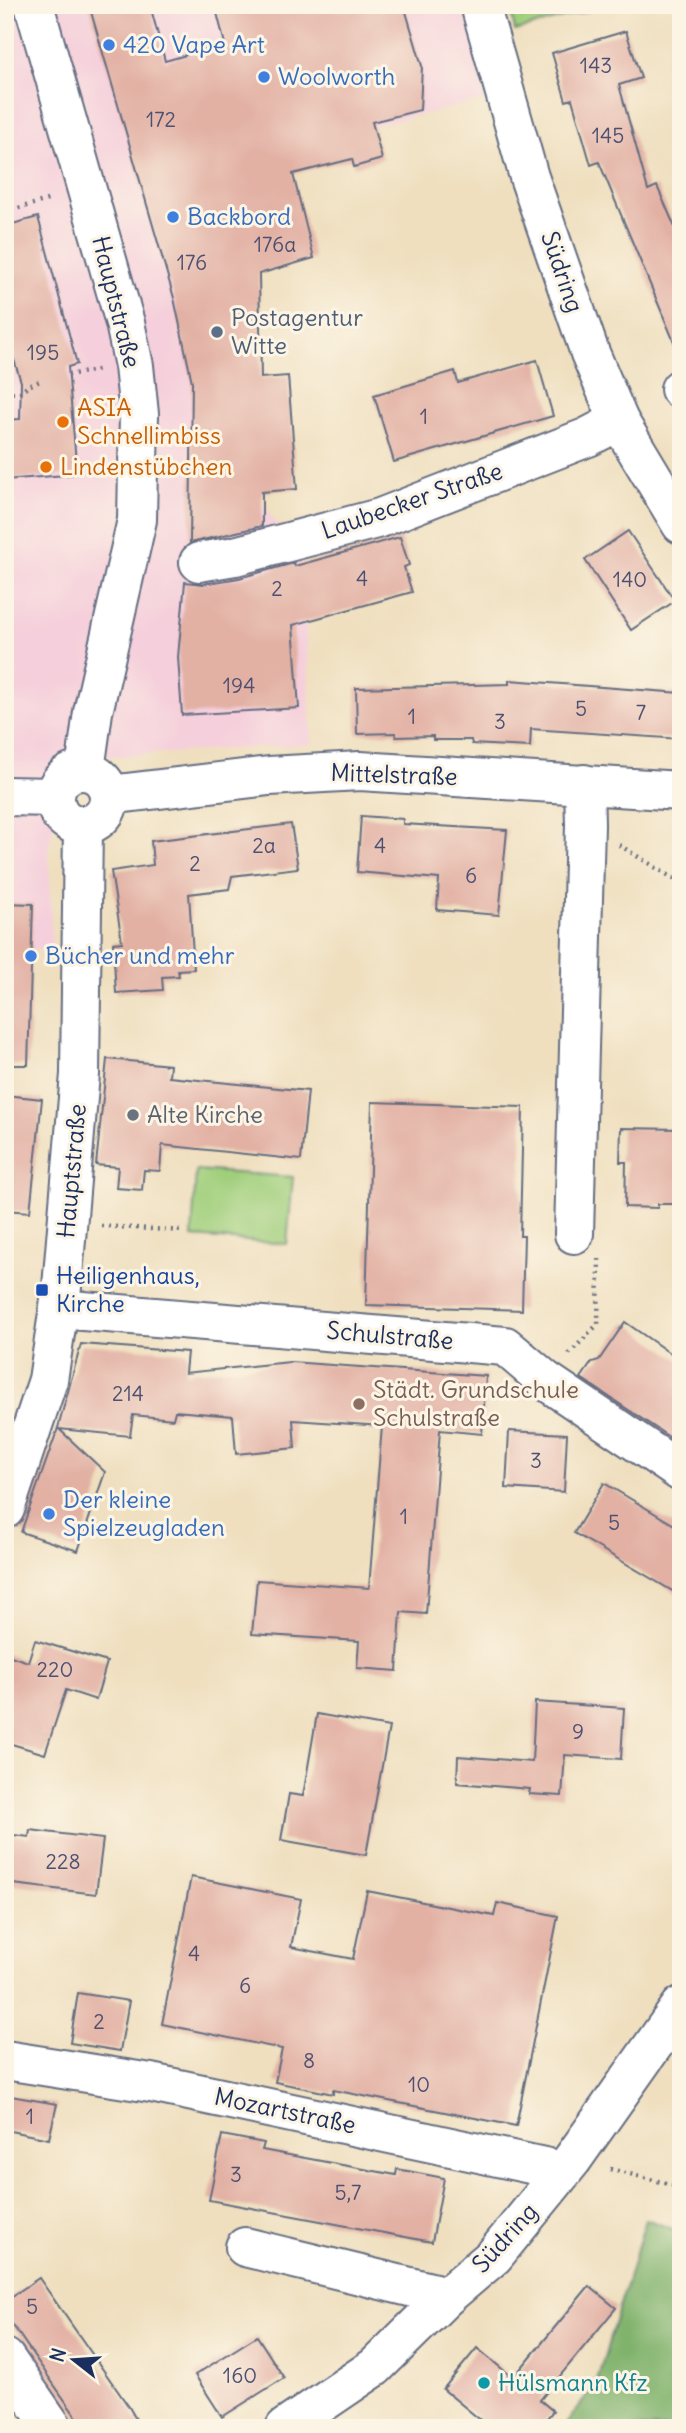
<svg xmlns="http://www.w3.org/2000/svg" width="686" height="2433" viewBox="0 0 686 2433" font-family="Delius,sans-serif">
<rect width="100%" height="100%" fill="#fcf5e5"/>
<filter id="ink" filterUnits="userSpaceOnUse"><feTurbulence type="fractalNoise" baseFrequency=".0143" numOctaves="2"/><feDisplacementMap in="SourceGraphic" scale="14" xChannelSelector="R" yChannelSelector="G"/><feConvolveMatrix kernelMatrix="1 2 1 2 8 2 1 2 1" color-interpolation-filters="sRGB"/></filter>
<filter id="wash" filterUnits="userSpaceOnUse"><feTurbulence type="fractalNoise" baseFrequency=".00686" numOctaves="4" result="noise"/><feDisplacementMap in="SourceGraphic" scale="28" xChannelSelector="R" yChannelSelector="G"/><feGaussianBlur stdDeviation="1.57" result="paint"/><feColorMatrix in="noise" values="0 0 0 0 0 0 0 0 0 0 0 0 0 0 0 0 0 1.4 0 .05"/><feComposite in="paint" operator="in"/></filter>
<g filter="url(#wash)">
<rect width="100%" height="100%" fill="#efdfbf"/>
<!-- built -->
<polygon fill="#f5cfdb" points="5,5 465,5 485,100 212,163 257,497 302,558 312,744 65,759 49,849 52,950 5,947"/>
<!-- green -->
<g fill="#a0cf7c" stroke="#5e7f6d" stroke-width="2">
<polygon points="510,5 608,5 515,31"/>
<polygon points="196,1170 293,1177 287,1244 192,1237"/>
</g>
<!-- forest -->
<polygon fill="#80b26c" stroke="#4e7065" stroke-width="2" points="646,2219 681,2232 681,2428 563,2428 596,2384"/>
<g id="blocks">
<!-- building -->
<g fill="#e2b1a4">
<polygon points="89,5 150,5 165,61 225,44 215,5 404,5 422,66 420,110 372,122 382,159 354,167 352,159 293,174 314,258 259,274 261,378 288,376 297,489 262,492 262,526 190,543 192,382 174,298"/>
<polygon points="626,31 641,78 619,85 648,190 657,186 681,241 680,356 599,162 591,165 572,99 566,101 552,53"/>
<polygon points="38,217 77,364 68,367 77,474 5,480 5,420 20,419 21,382 5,331 5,226"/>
<polygon points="537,360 553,416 394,462 374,395 455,371 458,383"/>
<polygon points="628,531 675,601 631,630 585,560"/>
<polygon points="400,537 409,565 404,567 412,592 293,625 299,708 182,715 178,657 185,582 203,584 239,578 294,563 295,566"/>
<polygon points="509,680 681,693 681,739 531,729 530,747 472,744 471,740 433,740 433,736 396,737 396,733 357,734 356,688 509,684"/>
<polygon points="361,816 403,819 403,824 507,830 499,915 437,910 439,879 357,872"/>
<polygon points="291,824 298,868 232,876 229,889 189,894 194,969 178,970 179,976 162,977 163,990 116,993 113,943 122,942 111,871 153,865 151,841"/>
<polygon points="5,903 33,904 28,1065 5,1065"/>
<polygon points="107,1059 170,1065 169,1077 308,1091 301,1160 162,1145 160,1171 144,1170 142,1190 116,1188 118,1167 96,1165"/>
<polygon points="5,1095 42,1099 30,1212 5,1210"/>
<polygon points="372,1102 523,1107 520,1236 524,1236 522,1310 366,1305"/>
<polygon points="621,1128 681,1129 681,1204 658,1204 658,1208 625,1207 626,1162 620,1162"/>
<polygon points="625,1322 681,1361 681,1445 581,1378 592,1362 599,1360"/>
<polygon points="81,1344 187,1352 185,1373 290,1362 486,1376 482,1434 440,1430 426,1614 401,1612 397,1671 357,1668 359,1641 252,1634 257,1580 369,1588 382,1426 293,1420 295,1448 236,1454 233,1416 175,1411 173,1419 133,1415 130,1436 59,1429 105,1472 78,1551 21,1532 58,1428"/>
<polygon points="509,1431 567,1434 564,1492 506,1488"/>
<polygon points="604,1483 681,1529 681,1596 574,1533"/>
<polygon points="35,1640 107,1662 96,1700 66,1690 45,1754 5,1742 5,1654 28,1662"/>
<polygon points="535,1702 624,1708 621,1759 565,1755 562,1796 529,1794 530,1789 457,1783 458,1756 532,1762"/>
<polygon points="317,1714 389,1727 366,1855 281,1840 289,1794 303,1796"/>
<polygon points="30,1830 103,1839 96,1894 5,1883 5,1834 29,1837"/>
<polygon points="191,1877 301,1899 291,1947 353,1959 367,1891 494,1916 497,1903 558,1916 516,2126 333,2090 333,2094 275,2082 282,2049 162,2024"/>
<polygon points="78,1993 129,2001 120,2051 70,2043"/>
<polygon points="5,2095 57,2104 49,2139 5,2130"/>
<polygon points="222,2135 264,2143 262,2150 396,2175 397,2169 444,2178 432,2242 209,2200"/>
<polygon points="39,2278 129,2407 141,2428 84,2428 5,2314 5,2301"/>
<polygon points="589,2286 616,2308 540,2400 553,2411 539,2428 490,2428 443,2389 477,2348 513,2378"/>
<polygon points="257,2336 284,2378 222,2417 195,2375"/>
</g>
</g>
</g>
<g filter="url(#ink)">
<use href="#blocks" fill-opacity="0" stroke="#656d80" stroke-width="2"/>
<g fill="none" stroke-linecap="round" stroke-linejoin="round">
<!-- minor casing -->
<g stroke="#656d80" stroke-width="42">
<g id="minor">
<polyline points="34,5 125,323 134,366 139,414 137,520 93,712 85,770"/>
<polyline points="480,5 529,177 590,353 619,421 681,524"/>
<polyline points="680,389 681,389"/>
<polyline points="199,562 235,556 380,518 588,437 619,421"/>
<circle cx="82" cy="798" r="27"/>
<polyline points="109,795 269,776 360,771 681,791"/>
<polyline points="5,796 55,797"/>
<polyline points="574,1234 585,825 584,784"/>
<polyline points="59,1309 505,1346 545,1380 681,1472"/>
<polyline points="5,1509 48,1380 62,1287 80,1074 83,825"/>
<polyline points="5,2060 151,2083 563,2171"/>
<polyline points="245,2247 447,2296"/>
<polyline points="5,2358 53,2428"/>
<polyline points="285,2428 375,2367 447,2296 494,2256 572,2160 681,2006"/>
</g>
</g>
<!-- path -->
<g stroke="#656d80" stroke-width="4.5" stroke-dasharray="2 5" stroke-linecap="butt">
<polyline points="5,212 51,199"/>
<polyline points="68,375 98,370"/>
<polyline points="5,393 21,392 28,386 40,381"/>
<polyline points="619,845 681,883"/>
<polyline points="101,1226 184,1231"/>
<polyline points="569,1354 598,1324 599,1259"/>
<polyline points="610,2169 681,2187"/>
</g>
<!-- minor -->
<use href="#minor" stroke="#fff" stroke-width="38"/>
</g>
</g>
<!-- markers -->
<g fill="#3f7fe0" stroke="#fcf5e5" stroke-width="2.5">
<circle cx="109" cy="45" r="7"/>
<circle cx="264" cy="77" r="7"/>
<circle cx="173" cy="217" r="7"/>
<circle cx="31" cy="956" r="7"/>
<circle cx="49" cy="1514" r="7"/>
</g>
<circle fill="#5c6f8a" stroke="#fcf5e5" stroke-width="2.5" cx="217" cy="332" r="7"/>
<g fill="#e8710a" stroke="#fcf5e5" stroke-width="2.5">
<circle cx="63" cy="422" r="7"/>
<circle cx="46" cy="467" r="7"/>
</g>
<circle fill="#6b7280" stroke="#fcf5e5" stroke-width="2.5" cx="133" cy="1115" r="7"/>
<rect fill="#1a4fb4" stroke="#fcf5e5" stroke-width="2.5" x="35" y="1283" width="14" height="14" rx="3.5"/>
<circle fill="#8d6e63" stroke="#fcf5e5" stroke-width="2.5" cx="359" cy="1404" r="7"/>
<circle fill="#0f9aa8" stroke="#fcf5e5" stroke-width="2.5" cx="484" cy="2383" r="7"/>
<g text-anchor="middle" stroke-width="6" stroke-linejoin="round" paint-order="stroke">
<!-- number labels -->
<g font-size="21" fill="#4d5070">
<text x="596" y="73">143</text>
<text x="161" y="127">172</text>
<text x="608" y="143">145</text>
<text x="275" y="252">176a</text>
<text x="192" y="270">176</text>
<text x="43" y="360">195</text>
<text x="424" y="424">1</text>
<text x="362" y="586">4</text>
<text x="630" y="587">140</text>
<text x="277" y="596">2</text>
<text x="239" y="693">194</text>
<text x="581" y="716">5</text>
<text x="641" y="720">7</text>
<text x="412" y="724">1</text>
<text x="500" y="729">3</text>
<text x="264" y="853">2a</text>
<text x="380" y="853">4</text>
<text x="195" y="871">2</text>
<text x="471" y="883">6</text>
<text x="128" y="1401">214</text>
<text x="536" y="1468">3</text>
<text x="404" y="1524">1</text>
<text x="614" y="1530">5</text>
<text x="55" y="1677">220</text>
<text x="578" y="1739">9</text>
<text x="63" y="1869">228</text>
<text x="194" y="1961">4</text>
<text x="245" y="1993">6</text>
<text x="99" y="2029">2</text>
<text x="309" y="2068">8</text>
<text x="419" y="2092">10</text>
<text x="30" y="2124">1</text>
<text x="236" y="2182">3</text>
<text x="348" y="2200">5,7</text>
<text x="32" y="2314">5</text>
<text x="240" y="2383">160</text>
</g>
<!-- shop labels -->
<g font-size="24" fill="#366cbe" stroke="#fcf5e5" text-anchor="start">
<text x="123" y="53">420 Vape Art</text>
<text x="278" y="85">Woolworth</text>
<text x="187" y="225">Backbord</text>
<text x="45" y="964">Bücher und mehr</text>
<text x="63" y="1508">Der kleine<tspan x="63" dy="28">Spielzeugladen</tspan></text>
</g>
<!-- street labels -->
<g font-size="24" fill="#1b2f5e" stroke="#fcf5e5">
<text transform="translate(562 272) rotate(71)" y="8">Südring</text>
<text transform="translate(116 302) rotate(76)" y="8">Hauptstraße</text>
<text transform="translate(412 501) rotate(-19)" y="8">Laubecker Straße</text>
<text transform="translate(394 775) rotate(2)" y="8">Mittelstraße</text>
<text transform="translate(72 1171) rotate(-85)" y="8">Hauptstraße</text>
<text transform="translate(390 1336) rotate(5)" y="8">Schulstraße</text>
<text transform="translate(285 2111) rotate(12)" y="8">Mozartstraße</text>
<text transform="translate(505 2238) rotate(-48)" y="8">Südring</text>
</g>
<!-- service labels -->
<g font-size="24" fill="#4e5e75" stroke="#fcf5e5" text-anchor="start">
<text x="231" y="326">Postagentur<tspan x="231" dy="28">Witte</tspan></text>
</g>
<!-- food labels -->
<g font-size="24" fill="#c56008" stroke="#fcf5e5" text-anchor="start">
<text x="77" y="416">ASIA<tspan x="77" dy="28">Schnellimbiss</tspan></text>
<text x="60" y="475">Lindenstübchen</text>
</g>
<!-- worship labels -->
<g font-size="24" fill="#5b616d" stroke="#fcf5e5" text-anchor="start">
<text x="147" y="1123">Alte Kirche</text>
</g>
<!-- transit labels -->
<g font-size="24" fill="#164399" stroke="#fcf5e5" text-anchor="start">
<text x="56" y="1284">Heiligenhaus,<tspan x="56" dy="28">Kirche</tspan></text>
</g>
<!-- education labels -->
<g font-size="24" fill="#785e54" stroke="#fcf5e5" text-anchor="start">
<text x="373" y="1398">Städt. Grundschule<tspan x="373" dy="28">Schulstraße</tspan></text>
</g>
<!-- culture labels -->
<g font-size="24" fill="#0d838f" stroke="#fcf5e5" text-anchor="start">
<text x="498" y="2391">Hülsmann Kfz</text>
</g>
</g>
<!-- margin -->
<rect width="686" height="2433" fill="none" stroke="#fcf5e5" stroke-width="28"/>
<!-- north arrow -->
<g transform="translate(74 2360) rotate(287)" stroke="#fcf5e5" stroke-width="5" paint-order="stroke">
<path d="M0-5L12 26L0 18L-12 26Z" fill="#1b2f5e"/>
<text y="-10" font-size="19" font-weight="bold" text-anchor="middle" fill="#1b2f5e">N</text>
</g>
</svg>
